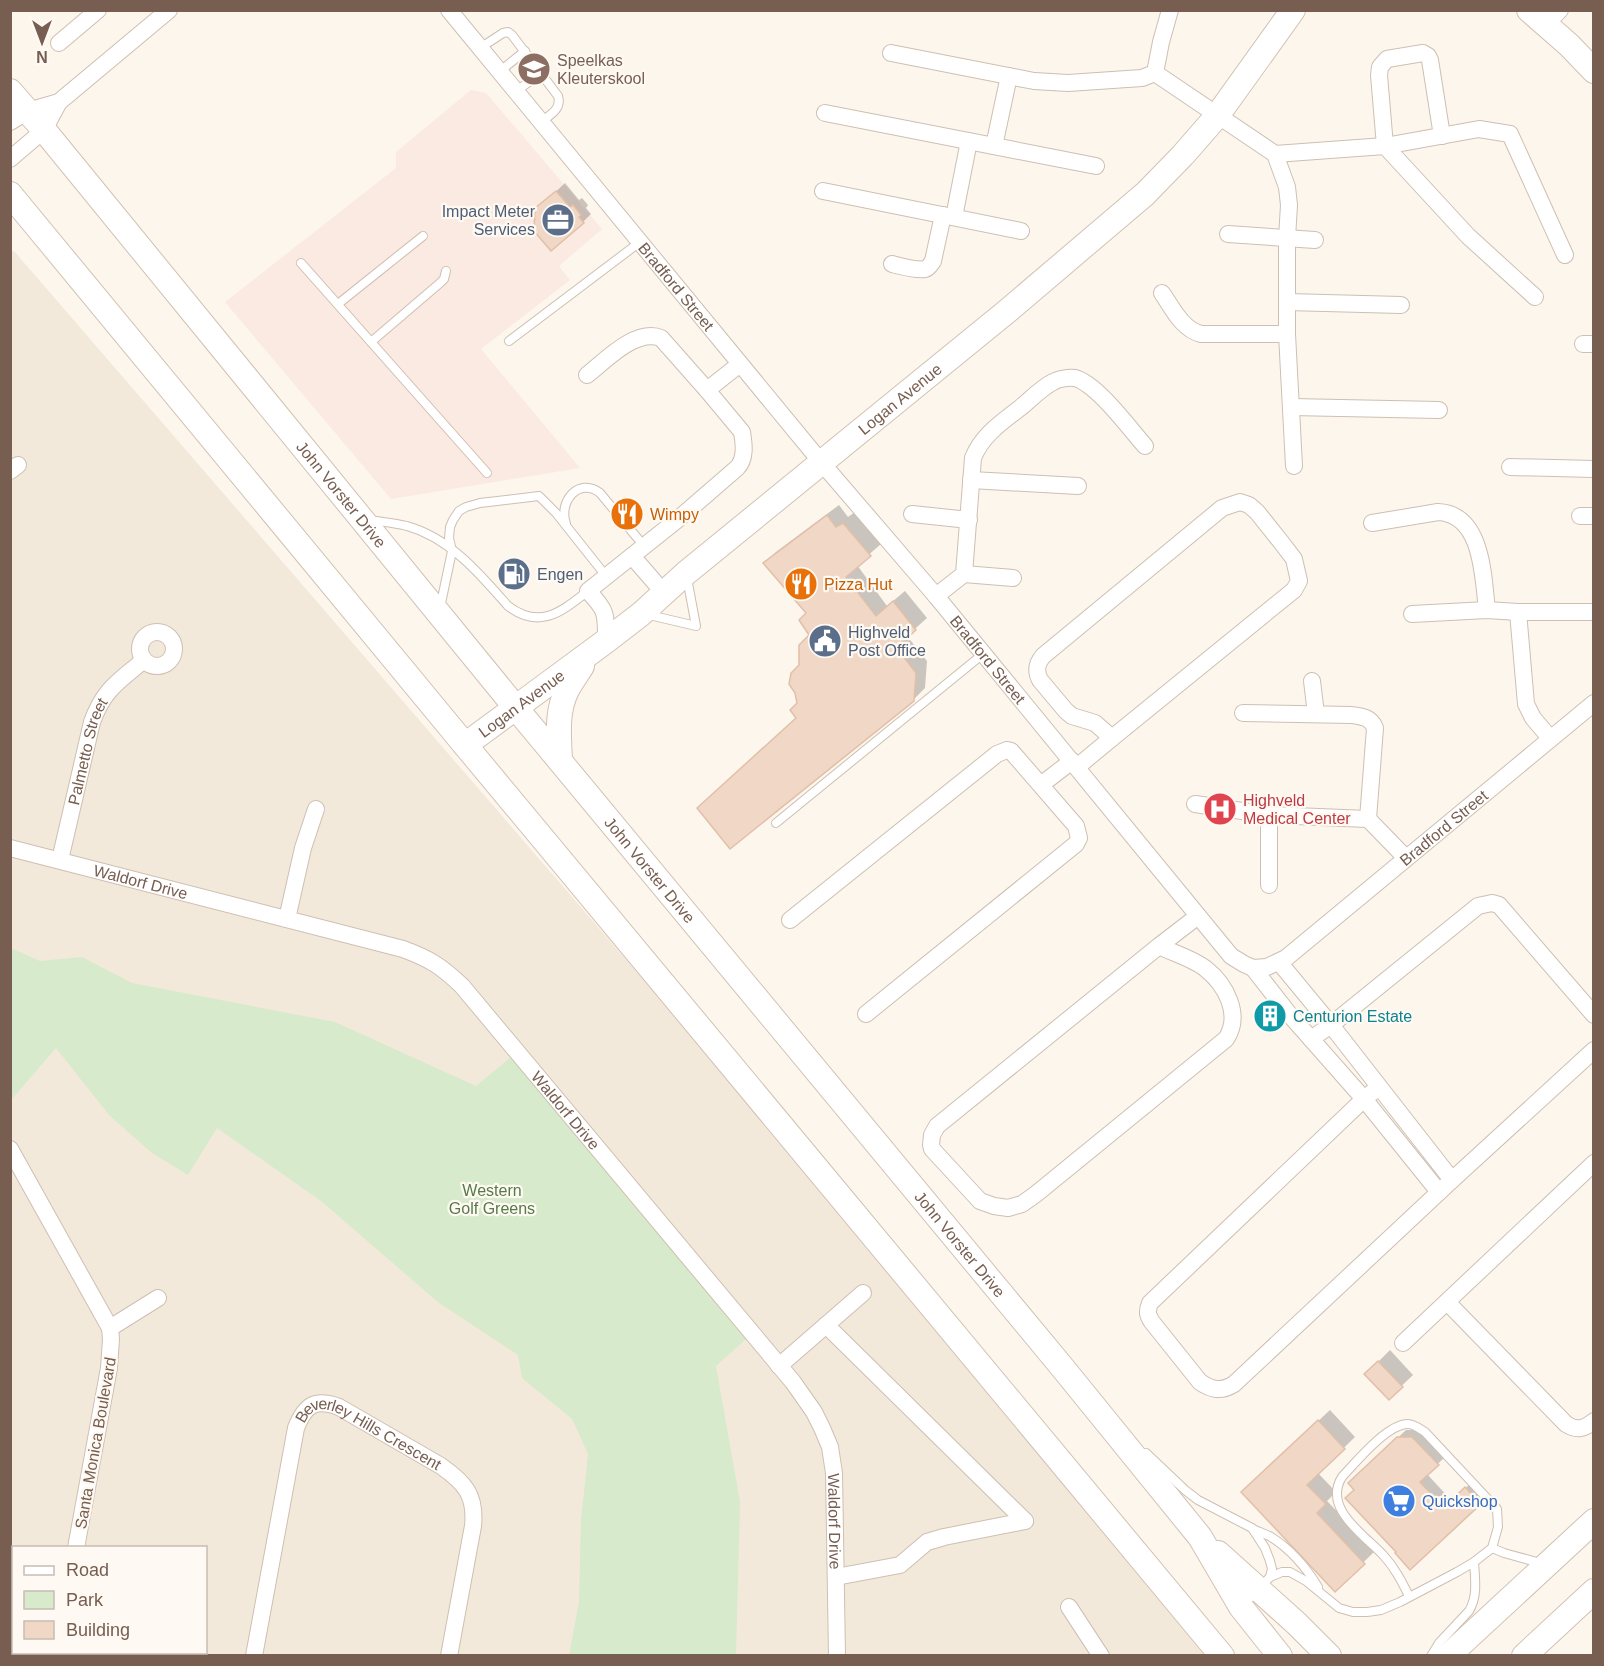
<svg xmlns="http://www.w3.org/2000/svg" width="1604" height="1666" viewBox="0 0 1604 1666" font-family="Arial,sans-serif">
<rect width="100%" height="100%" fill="#fcf6ed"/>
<!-- residential -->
<path fill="#f3e9db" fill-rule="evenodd" d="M10 251H14L1227 1655H11ZM14 1548H206V1652H14Z"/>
<!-- commercial -->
<polygon fill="#fbeae1" points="471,90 486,93 602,229 559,266 570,280 481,349 580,468 391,499 225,302 396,168 396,152"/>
<!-- green -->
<polygon fill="#d7eacb" points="11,948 40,961 82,957 132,983 335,1022 476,1086 517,1052 752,1334 716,1366 740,1502 736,1655 569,1655 579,1602 581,1520 588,1454 572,1419 522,1378 518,1355 439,1303 321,1201 217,1128 188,1175 152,1153 109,1115 56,1048 11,1100"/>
<!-- shadow -->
<g fill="#0003">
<polygon points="565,183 579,200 582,198 588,205 586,208 591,214 583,222 543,204"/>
<polygon points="839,505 848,517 855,512 881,544 857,565 887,606 905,591 927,618 907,636 927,661 925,688 913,700 797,718 801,665 811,635 808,613 765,563 776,552"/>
<polygon points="1271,1004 1281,1016 1270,1026 1260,1014"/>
<polygon points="1390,1350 1413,1375 1389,1398 1366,1374"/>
<polygon points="1330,1410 1355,1437 1318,1473 1336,1492 1327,1501 1375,1551 1335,1590 1254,1481"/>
<polygon points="1406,1430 1420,1430 1445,1457 1427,1474 1452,1501 1473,1481 1487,1496 1411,1568 1355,1490 1357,1476"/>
</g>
<!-- building -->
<g fill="#f0d7c6" stroke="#e2bfa7" stroke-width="1.5">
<polygon points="556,191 570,207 573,205 581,215 579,217 584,223 551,251 534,231 535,208"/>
<polygon points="827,515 836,527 843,523 871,556 846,577 876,616 893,601 916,630 897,648 916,673 914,701 730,849 697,808 796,718 790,710 797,703 795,693 789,684 791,673 799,665 799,645 809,635 799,620 806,613 763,563"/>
<polygon points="1268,1005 1280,1020 1269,1028 1258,1014"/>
<polygon points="1378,1361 1403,1387 1389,1400 1364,1374"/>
<polygon points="1318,1420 1345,1449 1307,1485 1326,1504 1317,1513 1365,1564 1335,1592 1241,1492"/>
<polygon points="1397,1437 1412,1437 1439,1465 1420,1482 1444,1507 1465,1487 1481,1504 1410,1570 1395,1553 1396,1552 1345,1498 1354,1490 1348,1483"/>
</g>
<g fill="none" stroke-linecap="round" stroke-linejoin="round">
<!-- lane casing -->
<g stroke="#cebfb2" stroke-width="10">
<g id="lane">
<path d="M480 48 503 33 508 32 512 35 558 96C562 109 550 115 541 122"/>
<polyline points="499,72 525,51"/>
<polyline points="515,92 541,73"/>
<polyline points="301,263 487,473"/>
<polyline points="338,304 423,236"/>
<polyline points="509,341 640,242"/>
<polyline points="371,342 440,283 444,279 446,271"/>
<path d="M370 520C383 522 395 523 407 526 450 538 480 574 508 606 540 630 561 612 588 591"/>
<path d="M566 524C558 501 579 477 600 493L644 546"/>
<polyline points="440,608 452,551 449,538 450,527 453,520 459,511 466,507 480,503 539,496 556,513 606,576"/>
<polyline points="645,614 696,626 687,578"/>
<polyline points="776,823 983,654"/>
<polyline points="1146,1453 1185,1490 1198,1500 1252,1528 1265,1548 1270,1561 1272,1569 1270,1577"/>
<path d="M1253 1529C1259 1532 1266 1534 1271 1537 1290 1549 1307 1569 1318 1587"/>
<polyline points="1492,1548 1504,1553 1544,1564"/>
<path d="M1242 1606 1270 1577 1282 1572H1290L1306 1581 1339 1608 1353 1612H1367L1381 1610 1400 1602 1457 1572 1474 1562 1492 1548 1498 1527 1497 1509 1425 1432C1420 1429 1414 1424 1408 1424 1387 1424 1356 1462 1342 1477 1322 1509 1366 1536 1384 1556 1395 1568 1402 1582 1409 1596"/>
<path d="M1431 1656 1439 1643 1469 1611C1478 1596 1475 1579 1474 1562"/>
</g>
</g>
<!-- street casing -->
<g stroke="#cebfb2" stroke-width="18">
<g id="street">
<path id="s1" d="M449 10 821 462 936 596 1231 956 1244 964 1253 968 1267 967 1286 958 1594 703"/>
<polyline points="1546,24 1560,10"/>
<polyline points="59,43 98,10"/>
<polyline points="891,53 1034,81 1068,83 1142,78 1155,73"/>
<polyline points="1155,73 1275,154 1287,187 1289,205 1287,238 1287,334 1294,466"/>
<polyline points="1155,73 1161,42 1170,10"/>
<polyline points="825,113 1096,166"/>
<polyline points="10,122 28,111 59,102 169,10"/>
<polyline points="1442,136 1430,60 1428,56 1423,53 1387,59 1380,67 1379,75 1385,146 1468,236 1535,297"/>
<polyline points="994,146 1009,76"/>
<polyline points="1275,154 1385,146 1479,129 1510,134 1565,255"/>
<polyline points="10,159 44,130 59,102"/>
<polyline points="823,191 1021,231"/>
<polyline points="954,217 969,141"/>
<polyline points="1228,234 1315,240"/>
<path d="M892 264C900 266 918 271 925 269 929 268 930 265 933 261L943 215"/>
<path d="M1162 293C1173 309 1182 329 1201 334H1287"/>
<polyline points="1287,302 1401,305"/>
<polyline points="1583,344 1594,344"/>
<path d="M587 375C606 360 636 328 661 338L707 390 742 432C744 444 746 459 737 468L677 520 588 591C607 611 606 613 606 641"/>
<polyline points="707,390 740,364"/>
<polyline points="1291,407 1439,410"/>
<polyline points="1510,467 1594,469"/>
<polyline points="10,471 18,465"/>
<polyline points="971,480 1078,486"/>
<path d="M1240 502 1249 505 1257 512 1281 542 1294 559 1299 581 1294 590 1112 738 1095 723 1072 716 1066 711 1040 680C1035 670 1037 663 1043 656L1222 508Z"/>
<polyline points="912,514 969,520"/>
<polyline points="1580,516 1594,516"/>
<path d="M1372 523 1438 512C1483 514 1483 577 1487 610"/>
<polyline points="632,556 664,593"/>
<polyline points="964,574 1013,578"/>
<path d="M936 596 964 574 973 458C982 435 1002 422 1020 408 1030 400 1041 388 1053 382 1058 379 1069 377 1075 378 1097 384 1129 428 1145 446"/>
<polyline points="1518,612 1526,704 1533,718 1550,738"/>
<polyline points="1412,614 1487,610 1518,612 1593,612"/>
<circle cx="157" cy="649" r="17"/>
<polyline points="1312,681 1316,714"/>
<polyline points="1077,767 1112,738"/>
<polyline points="1042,784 1072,761"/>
<path d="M1195 804 1269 815 1368 819 1375 728C1371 717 1362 717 1352 715L1243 713"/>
<polyline points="1368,819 1406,858"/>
<path id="s2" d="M10 848 403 949C430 959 441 966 462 986L793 1382 814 1412 822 1428 830 1447 834 1473 837 1656"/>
<path id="s3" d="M60 860 92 722C104 689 118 682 144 660"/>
<polyline points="1269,885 1269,815"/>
<polyline points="287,919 303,848 316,809"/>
<polyline points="790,920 997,754 1007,750 1011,751 1076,826 1079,838 1076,844 866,1014"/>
<path d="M1159 946C1173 953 1194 959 1206 969 1226 985 1242 1015 1226 1039L1036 1194 1022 1204 1008 1208 994 1206 980 1201 932 1149 931 1145 932 1135 937 1126 1159 946 1198 916"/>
<polyline points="1279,962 1331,1025 1452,1180"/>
<polyline points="1253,968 1289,1014 1364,1099 1439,1192"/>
<polyline points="1311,1039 1331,1025 1478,906 1492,903 1499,905 1594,1015"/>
<path d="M1379 1087 1364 1099 1150 1303C1147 1311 1147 1315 1152 1322L1200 1382C1212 1390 1221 1392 1234 1384L1452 1180 1594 1050"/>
<polyline points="10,1149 110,1328 111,1339 109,1368 76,1548"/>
<path d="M1447 1302 1566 1424C1577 1431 1584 1429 1594 1421"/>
<polyline points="826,1325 1025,1521"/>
<polyline points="110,1328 158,1298"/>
<polyline points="1403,1343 1594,1163"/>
<polyline points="779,1366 863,1293"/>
<polyline points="836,1577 900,1565 927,1542 944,1537 1025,1521"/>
<polyline points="1069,1607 1101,1656"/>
<polyline points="57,1656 57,1652"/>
<path id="s4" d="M254 1656 296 1428C305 1405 315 1398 339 1407L441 1466C465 1483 476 1495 473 1526L449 1656"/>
</g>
</g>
<!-- secondary casing -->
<g stroke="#d3c1b2" stroke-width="26">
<g id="secondary">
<polyline points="1529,10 1569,45 1594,71"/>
<path id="s5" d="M10 91 44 130 516 708 1062 1367 1200 1537 1241 1607 1280 1656"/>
<polyline points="10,194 465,745 1222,1656"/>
<path id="s6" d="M465 745 606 641 641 614 686 573 1005 313 1145 194 1183 155 1217 116 1293 10"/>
<path d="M560 760C559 736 556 712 567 690 571 682 577 674 582 666"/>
<polyline points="1218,1553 1296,1623 1329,1656"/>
<polyline points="1448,1656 1594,1521"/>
<polyline points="1524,1656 1594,1591"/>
</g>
</g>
<!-- lane -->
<use href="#lane" stroke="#fff" stroke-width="8"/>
<!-- street -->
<use href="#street" stroke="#fff" stroke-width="16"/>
<!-- secondary -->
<use href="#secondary" stroke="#fff" stroke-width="24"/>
</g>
<!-- icons -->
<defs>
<g id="school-disc" transform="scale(1.725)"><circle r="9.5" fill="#8d6e63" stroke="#fefaf3"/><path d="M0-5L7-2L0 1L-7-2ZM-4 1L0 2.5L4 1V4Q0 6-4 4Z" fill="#fff"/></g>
<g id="office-disc" transform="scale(1.725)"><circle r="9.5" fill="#5c6f8a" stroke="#fefaf3"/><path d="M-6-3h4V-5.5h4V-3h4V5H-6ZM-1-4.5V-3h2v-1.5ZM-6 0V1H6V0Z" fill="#fff"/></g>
<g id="restaurant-disc" transform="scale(1.725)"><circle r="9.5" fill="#e8710a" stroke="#fefaf3"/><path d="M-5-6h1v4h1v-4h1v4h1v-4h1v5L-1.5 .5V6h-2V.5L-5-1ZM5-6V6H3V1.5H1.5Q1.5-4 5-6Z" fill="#fff"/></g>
<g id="fuel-disc" transform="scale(1.725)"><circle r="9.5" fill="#5c6f8a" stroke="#fefaf3"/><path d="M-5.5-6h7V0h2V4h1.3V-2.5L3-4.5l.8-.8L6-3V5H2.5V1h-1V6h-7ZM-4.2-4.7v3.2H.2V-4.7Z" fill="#fff"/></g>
<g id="civic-disc" transform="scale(1.725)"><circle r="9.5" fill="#5c6f8a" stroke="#fefaf3"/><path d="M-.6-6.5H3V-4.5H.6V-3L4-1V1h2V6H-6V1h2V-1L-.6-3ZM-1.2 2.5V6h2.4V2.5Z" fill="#fff"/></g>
<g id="hospital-disc" transform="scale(1.725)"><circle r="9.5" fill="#e0444e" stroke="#fefaf3"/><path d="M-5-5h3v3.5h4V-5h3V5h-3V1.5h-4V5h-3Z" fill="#fff"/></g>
<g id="building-disc" transform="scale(1.725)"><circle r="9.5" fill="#0f9aa8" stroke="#fefaf3"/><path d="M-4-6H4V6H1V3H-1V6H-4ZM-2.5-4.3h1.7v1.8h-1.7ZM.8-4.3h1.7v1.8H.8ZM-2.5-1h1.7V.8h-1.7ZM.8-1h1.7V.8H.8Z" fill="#fff"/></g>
<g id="supermarket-disc" transform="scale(1.725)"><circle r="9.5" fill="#3f7fe0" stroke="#fefaf3"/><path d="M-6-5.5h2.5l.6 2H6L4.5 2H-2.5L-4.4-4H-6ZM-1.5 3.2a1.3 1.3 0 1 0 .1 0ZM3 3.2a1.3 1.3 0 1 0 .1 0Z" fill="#fff"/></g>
</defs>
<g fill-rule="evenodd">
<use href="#school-disc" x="534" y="69"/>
<use href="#office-disc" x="558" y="220"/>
<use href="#restaurant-disc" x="627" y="514"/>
<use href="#fuel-disc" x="514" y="574"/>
<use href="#restaurant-disc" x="801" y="584"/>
<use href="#civic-disc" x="825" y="641"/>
<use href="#hospital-disc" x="1220" y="809"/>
<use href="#building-disc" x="1270" y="1016"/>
<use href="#supermarket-disc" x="1399" y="1501"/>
</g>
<g text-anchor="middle" stroke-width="4.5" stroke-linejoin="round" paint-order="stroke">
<!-- education labels -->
<g font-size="16" fill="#785e54" stroke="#fefaf3" text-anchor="start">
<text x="557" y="66">Speelkas<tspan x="557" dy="18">Kleuterskool</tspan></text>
</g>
<!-- service labels -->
<g font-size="16" fill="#4e5e75" stroke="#fefaf3" text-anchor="start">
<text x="535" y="217" text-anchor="end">Impact Meter<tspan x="535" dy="18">Services</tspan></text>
<text x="537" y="580">Engen</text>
<text x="848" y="638">Highveld<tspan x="848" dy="18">Post Office</tspan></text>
</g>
<!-- street labels -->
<g font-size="16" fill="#775e50" stroke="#fefaf3">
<text dy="6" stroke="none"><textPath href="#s1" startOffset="358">Bradford Street</textPath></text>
<text dy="6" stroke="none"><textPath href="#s6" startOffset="556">Logan Avenue</textPath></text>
<text dy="6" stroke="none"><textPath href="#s5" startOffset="522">John Vorster Drive</textPath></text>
<text dy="6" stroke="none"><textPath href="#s1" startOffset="844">Bradford Street</textPath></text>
<text dy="6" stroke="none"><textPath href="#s6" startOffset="70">Logan Avenue</textPath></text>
<text dy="6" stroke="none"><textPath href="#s3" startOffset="112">Palmetto Street</textPath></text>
<text dy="6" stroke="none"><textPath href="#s1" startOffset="1492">Bradford Street</textPath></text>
<text dy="6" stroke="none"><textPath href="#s5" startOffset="1008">John Vorster Drive</textPath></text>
<text dy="6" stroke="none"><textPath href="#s2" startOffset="135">Waldorf Drive</textPath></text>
<text dy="6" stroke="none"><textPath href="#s2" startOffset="638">Waldorf Drive</textPath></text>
<text dy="6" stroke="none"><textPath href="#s5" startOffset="1494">John Vorster Drive</textPath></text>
<text transform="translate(95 1443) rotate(-80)" y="6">Santa Monica Boulevard</text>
<text dy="6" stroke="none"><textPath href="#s4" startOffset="322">Beverley Hills Crescent</textPath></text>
<text dy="6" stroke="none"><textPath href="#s2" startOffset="1142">Waldorf Drive</textPath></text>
</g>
<!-- food labels -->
<g font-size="16" fill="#c56008" stroke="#fefaf3" text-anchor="start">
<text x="650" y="520">Wimpy</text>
<text x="824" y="590">Pizza Hut</text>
</g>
<!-- health labels -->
<g font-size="16" fill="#be3a42" stroke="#fefaf3" text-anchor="start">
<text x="1243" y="806">Highveld<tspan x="1243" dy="18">Medical Center</tspan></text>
</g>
<!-- culture labels -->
<g font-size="16" fill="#0d838f" stroke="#fefaf3" text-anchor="start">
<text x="1293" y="1022">Centurion Estate</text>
</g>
<!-- park labels -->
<g font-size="16" fill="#567b48" stroke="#fefaf3">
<text x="492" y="1196">Western<tspan x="492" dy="18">Golf Greens</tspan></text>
</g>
<!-- shop labels -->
<g font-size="16" fill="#366cbe" stroke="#fefaf3" text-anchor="start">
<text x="1422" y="1507">Quickshop</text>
</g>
</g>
<!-- border -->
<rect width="1604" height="1666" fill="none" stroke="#775e50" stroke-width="24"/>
<!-- legend -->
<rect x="12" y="1546" width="195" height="108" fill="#fefaf3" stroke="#c8bcb2" stroke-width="1.5"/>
<rect x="24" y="1566" width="30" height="9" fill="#ffffff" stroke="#c8bcb2" stroke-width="1.5"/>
<text x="66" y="1576" font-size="18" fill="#775e50">Road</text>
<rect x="24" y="1591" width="30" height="18" fill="#d7eacb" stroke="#c8bcb2" stroke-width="1.5"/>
<text x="66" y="1606" font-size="18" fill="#775e50">Park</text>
<rect x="24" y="1621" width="30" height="18" fill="#f0d7c6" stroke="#c8bcb2" stroke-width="1.5"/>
<text x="66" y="1636" font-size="18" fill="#775e50">Building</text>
<!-- north arrow -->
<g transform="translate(42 42) rotate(180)" stroke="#fefaf3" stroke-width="4.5" paint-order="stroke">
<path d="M0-4.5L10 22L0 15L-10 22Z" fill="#775e50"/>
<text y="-9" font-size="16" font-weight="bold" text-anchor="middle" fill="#775e50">N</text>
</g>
</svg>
